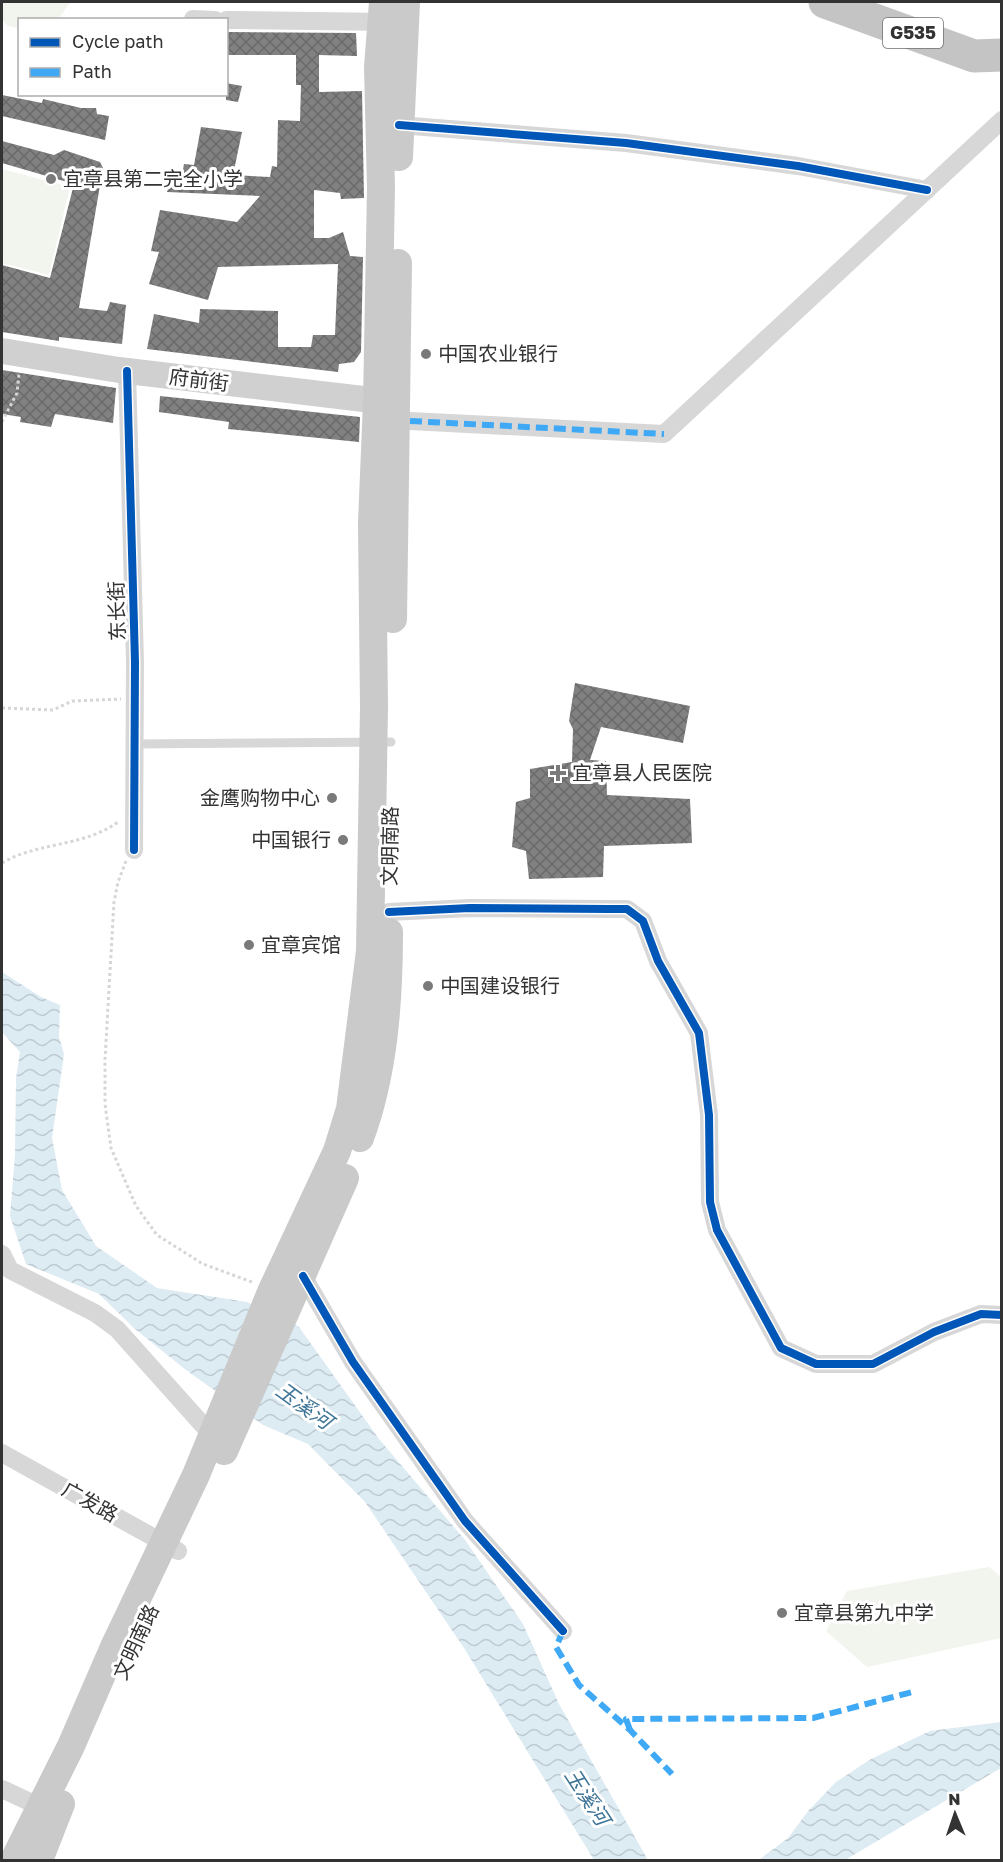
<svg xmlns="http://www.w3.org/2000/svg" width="1003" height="1862" viewBox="0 0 1003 1862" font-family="'Golos Text','Noto Sans SC',sans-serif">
<defs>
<pattern id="water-waves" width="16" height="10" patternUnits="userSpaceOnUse" patternTransform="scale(1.5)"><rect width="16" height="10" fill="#ddebf3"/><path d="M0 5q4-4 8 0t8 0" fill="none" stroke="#becad1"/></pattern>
<pattern id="building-cross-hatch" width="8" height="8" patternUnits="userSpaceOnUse" patternTransform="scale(1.5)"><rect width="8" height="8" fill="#818181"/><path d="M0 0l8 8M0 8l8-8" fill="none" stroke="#6a6a6a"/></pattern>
</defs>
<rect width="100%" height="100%" fill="#fff"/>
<!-- grass -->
<g fill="#f1f5ed">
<polygon points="2,2 70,2 70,3 58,19 20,20 19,28 8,26 2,19"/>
<polygon points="2,169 70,187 49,275 2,263"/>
<polygon points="989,1567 1001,1577 1001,1638 867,1667 826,1631 847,1591"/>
</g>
<!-- water -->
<g fill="url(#water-waves)">
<polygon points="2,972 41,997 60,1005 59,1037 64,1054 52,1138 62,1190 96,1246 157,1288 247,1302 299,1327 379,1439 465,1540 523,1624 559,1704 648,1860 594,1860 464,1648 365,1502 308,1444 263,1425 186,1370 135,1329 99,1294 26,1264 10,1216 15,1155 16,1078 20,1052 2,1032"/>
<polygon points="1001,1722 1001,1768 845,1860 759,1860 788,1838 809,1810 836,1782 871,1759 930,1731"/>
</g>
<!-- building -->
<g fill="url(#building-cross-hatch)">
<polygon points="226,32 356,33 357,56 319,55 319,92 362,91 364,198 341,199 340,193 314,190 314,238 329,238 343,232 350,256 363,257 361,352 354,362 339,364 338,372 147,349 154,314 199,323 200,309 278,311 278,347 311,347 313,335 335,335 338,264 218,267 208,300 149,284 159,252 151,251 160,210 237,222 260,196 167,192 171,179 181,180 184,164 194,165 201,127 242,132 233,175 270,177 272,166 277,167 278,120 300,121 301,85 296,85 296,55 226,55"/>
<polygon points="226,83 242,86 238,102 226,100"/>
<polygon points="2,95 42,103 43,99 81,108 96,108 97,114 109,116 105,140 2,116"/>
<polygon points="2,141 54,155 64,150 100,162 103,168 79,308 107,311 110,302 126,305 122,344 59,337 59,341 2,332 2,265 50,278 74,184 2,163"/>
<polygon points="2,370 116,388 113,423 55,414 51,427 20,422 21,417 2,414"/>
<polygon points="160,396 360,417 359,442 228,429 229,422 159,412"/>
<polygon points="575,683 690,706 683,743 601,727 590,760 606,761 607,795 690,799 692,843 604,846 603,877 529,879 526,851 512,847 516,802 530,798 530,769 572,762 573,729 569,721"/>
</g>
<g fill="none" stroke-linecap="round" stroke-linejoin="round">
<!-- path -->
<g stroke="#d6d6d6" stroke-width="3" stroke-dasharray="3 3" stroke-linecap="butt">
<polyline points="2,422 17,393 19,374"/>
<polyline points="2,708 53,710 72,701 121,699"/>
<polyline points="126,861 118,882 114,902 105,1059 105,1104 111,1148 136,1206 157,1235 203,1264 252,1282"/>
<path d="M2 863C37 842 84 847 118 822"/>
</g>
<!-- lane -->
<polyline stroke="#d7d7d7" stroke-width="9" points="134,744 391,742"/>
<!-- street -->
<g stroke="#d7d7d7" stroke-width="18">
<polyline points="193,19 215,20"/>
<polyline points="226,20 390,22"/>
<polyline points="399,125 626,143 798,166 927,190"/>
<polyline points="127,371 135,662 134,850"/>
<polyline points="410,421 664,434 1002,120"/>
<polyline points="389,912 470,908 609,909 627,909 643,921 658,961 699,1033 709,1115 710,1202 717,1230 781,1348 816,1364 873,1364 934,1332 981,1314 1002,1315"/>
<polyline points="2,1254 10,1270 95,1313 117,1329 218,1442"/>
<polyline points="303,1276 353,1362 465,1521 563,1631"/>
<polyline points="2,1453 178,1551"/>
<polyline points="2,1789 49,1811"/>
</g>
<!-- secondary -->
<polyline stroke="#d0d0d0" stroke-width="26" points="2,351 119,370 397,403"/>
<!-- primary -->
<g stroke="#cacaca" stroke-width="28">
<polyline points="399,157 406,2"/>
<polyline points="393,619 398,263"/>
<path d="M360 1138C384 1073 389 1001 389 932"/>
<polyline points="224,1451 345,1178"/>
<polyline points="14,1860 71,1746 114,1647 196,1475 271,1292 337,1151 350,1109 370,951 374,707 372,523 377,402 381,188 378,67 383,2"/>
<polyline points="39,1860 61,1804"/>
</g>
<!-- highway -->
<polyline stroke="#c4c4c4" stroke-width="33" points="825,2 974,56 1002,55"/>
<!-- quiet -->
<g stroke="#3fa9f5" stroke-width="6" stroke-dasharray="12 6" stroke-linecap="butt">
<polyline points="410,421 664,434"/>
<polyline points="563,1631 556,1647 579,1685 630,1730 672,1774"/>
<polyline points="630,1730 626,1719 813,1718 916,1691"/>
</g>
<!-- cycleway casing -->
<g stroke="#fff" stroke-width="11">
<g id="cycleway">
<polyline points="399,125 626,143 798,166 927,190"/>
<polyline points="127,371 135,662 134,850"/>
<polyline points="389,912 470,908 609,909 627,909 643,921 658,961 699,1033 709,1115 710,1202 717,1230 781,1348 816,1364 873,1364 934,1332 981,1314 1002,1315"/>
<polyline points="303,1276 353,1362 465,1521 563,1631"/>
</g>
</g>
<!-- cycleway -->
<use href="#cycleway" stroke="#0057b8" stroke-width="8"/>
</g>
<!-- markers -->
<g fill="#7a7a7a" stroke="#fff" stroke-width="2">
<circle cx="51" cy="179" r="6"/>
<circle cx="426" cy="354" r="6"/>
<path d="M555 764h6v6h6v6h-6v6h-6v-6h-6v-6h6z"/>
<circle cx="332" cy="798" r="6"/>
<circle cx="343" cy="840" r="6"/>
<circle cx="249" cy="945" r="6"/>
<circle cx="428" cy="986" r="6"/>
<circle cx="782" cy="1613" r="6"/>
</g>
<g text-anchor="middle" stroke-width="6" stroke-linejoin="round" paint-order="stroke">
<!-- shield labels -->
<rect fill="#fff" stroke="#707070" stroke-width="1.5" x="883" y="18" width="60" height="30" rx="4.5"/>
<g font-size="18" font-weight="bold" fill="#333">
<text x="913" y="39">G535</text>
</g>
<!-- poi labels -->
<g font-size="20" fill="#333" stroke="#fff" text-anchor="start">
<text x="63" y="186">宜章县第二完全小学</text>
<text x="438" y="361">中国农业银行</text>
<text x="572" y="780">宜章县人民医院</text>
<text x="320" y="805" text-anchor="end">金鹰购物中心</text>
<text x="331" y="847" text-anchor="end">中国银行</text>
<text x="261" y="952">宜章宾馆</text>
<text x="440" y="993">中国建设银行</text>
<text x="794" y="1620">宜章县第九中学</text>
</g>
<!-- street labels -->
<g font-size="20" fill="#333" stroke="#fff">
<text transform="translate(199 380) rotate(7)" y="7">府前街</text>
<text transform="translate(117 611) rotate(-92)" y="7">东长街</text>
<text transform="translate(390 846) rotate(-89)" y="7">文明南路</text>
<text transform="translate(90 1502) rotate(29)" y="7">广发路</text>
<text transform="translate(136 1642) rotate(-65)" y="7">文明南路</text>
</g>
<!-- water labels -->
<g font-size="21" font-style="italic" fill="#3f7597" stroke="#fff">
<text transform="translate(304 1406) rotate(36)" y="7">玉溪河</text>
<text transform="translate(587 1797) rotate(57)" y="7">玉溪河</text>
</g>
</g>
<!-- border -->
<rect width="1003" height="1862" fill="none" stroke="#333333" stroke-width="6"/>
<!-- legend -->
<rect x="18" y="18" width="210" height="78" fill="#ffffff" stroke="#adadad" stroke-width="1.5"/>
<rect x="30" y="38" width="30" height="9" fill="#0057b8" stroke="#adadad" stroke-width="1.5"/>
<text x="72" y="48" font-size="18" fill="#333333">Cycle path</text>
<rect x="30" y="68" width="30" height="9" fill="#3fa9f5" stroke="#adadad" stroke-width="1.5"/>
<text x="72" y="78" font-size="18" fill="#333333">Path</text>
<!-- north arrow -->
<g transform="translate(955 1814) rotate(358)" stroke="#ffffff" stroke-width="4.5" paint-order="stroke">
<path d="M0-4.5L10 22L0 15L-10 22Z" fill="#333333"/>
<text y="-9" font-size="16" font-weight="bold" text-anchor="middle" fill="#333333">N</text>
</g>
</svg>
